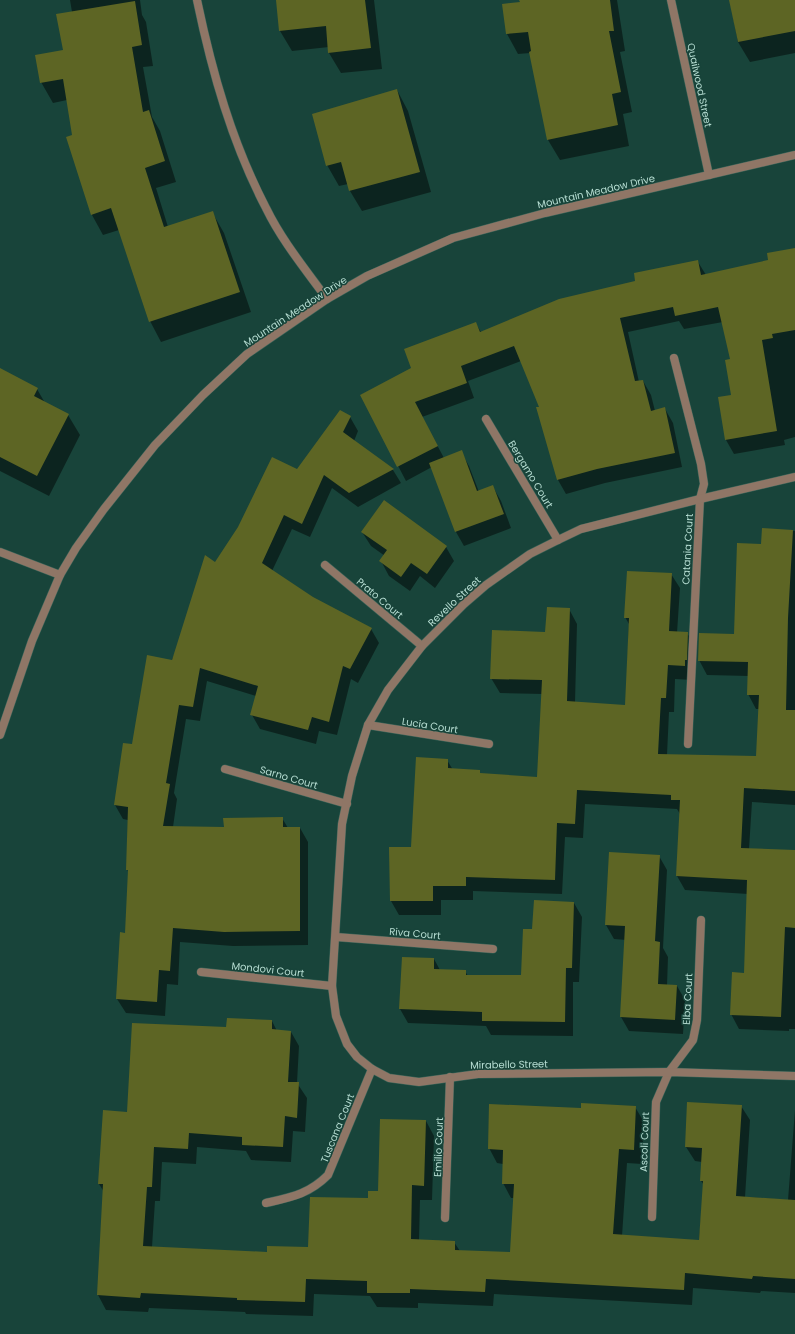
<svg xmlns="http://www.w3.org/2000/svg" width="795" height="1334" viewBox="0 0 795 1334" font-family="Poppins,sans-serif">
<rect width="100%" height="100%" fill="#18443a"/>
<!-- shadow -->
<g fill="#0007">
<polygon points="70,0 140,0 142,15 146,22 153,66 143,67 152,117 160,131 176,182 156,188 168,227 212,212 224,233 251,312 161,342 150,321 119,230 103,235 92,215 73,135 67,100 53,103 41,82 64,51 72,12"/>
<polygon points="277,0 374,0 382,69 341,73 329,53 329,47 292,51 280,31"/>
<polygon points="520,0 617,0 625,51 620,52 632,112 623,114 629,146 560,160 548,140 530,53 518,54 507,34 521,3"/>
<polygon points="730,0 795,0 795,53 750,62 738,42"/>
<polygon points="397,90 408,111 431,192 362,211 350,191 348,184 339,186 327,165"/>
<polygon points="795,249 795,437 784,440 785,445 734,454 726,440 732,395 731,360 723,322 684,329 679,321 628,332 639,382 643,381 651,395 655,411 665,409 673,423 682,467 605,483 566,494 558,480 540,407 521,361 468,381 474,398 422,417 444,458 461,452 469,466 479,492 493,487 501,501 511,528 464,546 456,532 432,467 406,481 361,395 412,369 476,324 481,332 698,262 706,275 770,261"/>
<polygon points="0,374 37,389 45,403 68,415 80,435 49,496 0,471"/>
<polygon points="350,417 358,431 354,441 393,470 401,483 358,507 332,488 310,537 292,529 272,571 312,598 371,629 379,643 358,683 351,679 337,735 319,731 316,744 260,729 252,715 256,696 207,681 200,721 186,719 174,793 177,799 173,827 225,828 282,818 288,828 300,828 308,842 308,945 233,946 180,942 178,985 167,984 165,1016 126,1013 117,999 126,934 129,873 127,869 128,820 123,819 115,805 124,744 133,745 216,563 298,470"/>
<polygon points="763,530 795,531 795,805 752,802 749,849 795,851 795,1029 789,1029 789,1031 739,1029 731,1014 745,974 748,894 685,890 677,876 680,814 677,809 585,804 583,838 565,837 562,894 473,891 473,900 441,900 441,915 399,915 391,901 447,760 453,770 479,771 481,775 538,778 543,694 500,693 491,678 546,633 569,609 577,624 575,703 626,706 629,624 625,617 671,574 680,588 677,633 687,633 696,647 692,680 675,679 674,712 669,712 667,755 757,757 760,709 756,709 748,694 749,676 707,675 699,660 735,635 762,545"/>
<polygon points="362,532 446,547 454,561 435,588 420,576 410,591 389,576 381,561 385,556 371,546"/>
<polygon points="659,856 667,870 663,948 668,957 667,986 677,986 685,1000 683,1034 629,1031 621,1017 626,940 614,939 606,925"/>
<polygon points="574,903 582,917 579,982 573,982 573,1036 491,1035 486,1026 408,1023 400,1009 434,959 440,970 465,971 468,976 522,976 533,930"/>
<polygon points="272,1021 277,1031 291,1032 299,1046 297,1083 307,1098 305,1132 293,1131 291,1162 251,1160 246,1151 197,1147 196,1164 162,1162 160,1201 155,1201 152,1247 268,1253 309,1248 379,1192 426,1121 434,1136 432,1200 420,1200 419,1240 454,1242 460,1251 511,1253 514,1198 511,1198 503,1183 503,1164 497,1163 489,1148 582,1109 635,1107 644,1122 642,1164 627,1163 622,1236 699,1241 704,1185 701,1181 702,1162 695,1161 686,1147 741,1106 750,1120 745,1197 788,1200 795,1110 795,1293 761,1291 760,1293 693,1288 692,1305 494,1294 493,1306 418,1303 418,1308 377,1307 370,1296 314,1294 313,1316 246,1314 245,1312 149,1308 148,1312 106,1310 98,1295 104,1192 99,1184 128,1113 227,1028"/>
</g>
<!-- building -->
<g fill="#5d6524">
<polygon points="276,0 365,0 371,48 328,53 326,26 279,31"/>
<polygon points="519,0 610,0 614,31 609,31 621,92 612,94 618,125 547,140 529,52 531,51 528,32 506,34 502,4 520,2"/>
<polygon points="729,0 795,0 795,31 738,42"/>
<polygon points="135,1 142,45 132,47 143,112 149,110 165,161 145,168 164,227 213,211 240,292 149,322 111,208 91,215 66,137 72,135 63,79 40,83 35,55 63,50 56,14"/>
<polygon points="397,89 420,172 349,191 341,162 326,166 312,114"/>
<polygon points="795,248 795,330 772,334 773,338 762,340 777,431 725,440 718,397 731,395 725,360 730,359 718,307 675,316 673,307 620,318 635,381 643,380 651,411 665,407 675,453 597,469 557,480 536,407 539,407 514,346 461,366 467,383 415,402 438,446 397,467 360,395 411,368 404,349 476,322 480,332 559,299 635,281 634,273 698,260 701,275 768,260 767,253"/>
<polygon points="0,368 38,388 34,396 69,414 37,476 0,457"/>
<polygon points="340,410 351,416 343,432 394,469 349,493 324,475 302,524 284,515 262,563 313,597 372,628 350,669 343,666 329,722 312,717 308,730 250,715 258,686 200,668 193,707 179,705 166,783 170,784 163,826 224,827 223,818 283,817 283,827 300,827 300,931 224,932 173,928 170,971 159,970 157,1002 116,999 120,932 125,933 128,870 126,870 128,807 114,805 123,743 132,744 147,655 172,660 205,555 215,562 238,527 272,457 297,469"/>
<polygon points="462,450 477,491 493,485 504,514 455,532 429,463"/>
<polygon points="384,500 447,546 427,574 411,563 401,577 379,561 387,550 361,532"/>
<polygon points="762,528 793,530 788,618 786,710 795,710 795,791 744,788 741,848 795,850 795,928 785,927 781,1017 730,1015 732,972 744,973 747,880 676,876 680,800 671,800 671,795 577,790 575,824 557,823 555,880 466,877 466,886 433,886 433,901 390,901 389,847 411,847 416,757 448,759 448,768 480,770 480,773 537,777 542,680 490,679 492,630 545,632 547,607 570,608 567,701 625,705 629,618 624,618 627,571 672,573 669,631 688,632 687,660 685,660 685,666 668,665 666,698 661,698 658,754 756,756 759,695 747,695 748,662 698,661 699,633 734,634 737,543 761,544"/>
<polygon points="609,852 660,855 655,941 660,942 658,984 677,985 675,1020 620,1017 625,926 605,925"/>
<polygon points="534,900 574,902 572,968 566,968 565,1022 482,1021 482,1012 399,1009 402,957 434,958 434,969 466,970 466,975 521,975 523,929 532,929"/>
<polygon points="227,1018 272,1020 272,1029 291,1031 288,1082 299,1082 297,1118 285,1116 283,1147 242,1145 242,1137 189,1133 188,1149 154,1147 152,1187 147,1187 143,1246 267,1252 267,1246 308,1247 310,1197 368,1198 368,1191 378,1191 380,1119 426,1120 424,1186 412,1185 411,1239 455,1241 455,1250 510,1252 514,1184 502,1184 503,1150 488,1149 489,1104 581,1108 581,1103 636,1106 634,1150 619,1149 613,1234 699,1240 703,1181 700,1181 702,1148 685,1147 687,1102 742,1105 736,1196 795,1200 795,1279 753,1276 752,1279 685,1273 684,1290 486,1279 485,1292 410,1289 410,1293 367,1293 367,1281 306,1279 305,1302 237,1300 237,1298 141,1293 140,1298 97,1295 103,1184 98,1184 103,1110 127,1112 132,1023 226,1027"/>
</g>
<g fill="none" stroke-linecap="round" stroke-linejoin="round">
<!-- service casing -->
<g stroke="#386358" stroke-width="9">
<g id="service">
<polyline points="674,358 701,464 704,484 700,499 688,744"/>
<polyline points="486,419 558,540"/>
<polyline points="325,565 422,646"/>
<polyline points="368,725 489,744"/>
<polyline points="225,769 347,804"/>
<polyline points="336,937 493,949"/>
<polyline points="201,972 332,986"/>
<path d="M266 1203C292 1197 309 1194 328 1175L372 1069"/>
<polyline points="652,1217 656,1102 669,1072 693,1040 697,1020 701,920"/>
<polyline points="445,1218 450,1077"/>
</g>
</g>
<!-- minor casing -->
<g stroke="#386358" stroke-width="9">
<g id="minor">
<path d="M197 0C212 72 232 143 266 208 282 241 306 270 327 299"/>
<polyline points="671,0 709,175"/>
<polyline points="795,477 700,499 581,529 558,540 530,554 486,585 464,604 422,646 388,690 368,725 352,776 342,824 332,986 336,1016 347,1044 357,1057 372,1069 389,1078 419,1082 478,1074 669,1072 795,1076"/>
<polyline points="0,552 60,575"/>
</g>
</g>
<!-- tertiary casing -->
<g stroke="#386358" stroke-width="9">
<polyline id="tertiary" points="0,735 32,641 60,575 76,548 104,509 155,445 203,395 247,354 327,299 367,276 453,238 545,213 795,155"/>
</g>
<!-- service -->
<use href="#service" stroke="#8f7666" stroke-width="8"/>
<!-- minor -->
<use href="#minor" stroke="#8f7666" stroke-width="8"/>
<!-- tertiary -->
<use href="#tertiary" stroke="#8f7666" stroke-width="8"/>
</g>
<g text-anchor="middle" stroke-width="3" stroke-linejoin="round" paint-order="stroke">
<!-- street labels -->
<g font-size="10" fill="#b6ddd2" stroke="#18443a">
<text transform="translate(700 85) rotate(78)" y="4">Quailwood Street</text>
<text transform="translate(596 191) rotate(-13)" y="4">Mountain Meadow Drive</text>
<text transform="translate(295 311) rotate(-33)" y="4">Mountain Meadow Drive</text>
<text transform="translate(531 474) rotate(59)" y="4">Bergamo Court</text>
<text transform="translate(687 549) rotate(-87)" y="4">Catania Court</text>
<text transform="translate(380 598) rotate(40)" y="4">Prato Court</text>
<text transform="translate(454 601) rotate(-43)" y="4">Revello Street</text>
<text transform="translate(430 725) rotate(9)" y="4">Lucia Court</text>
<text transform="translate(289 777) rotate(16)" y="4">Sarno Court</text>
<text transform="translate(415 933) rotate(5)" y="4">Riva Court</text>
<text transform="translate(268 969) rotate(6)" y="4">Mondovi Court</text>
<text transform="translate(687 999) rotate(-87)" y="4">Elba Court</text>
<text transform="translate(509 1064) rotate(-1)" y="4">Mirabello Street</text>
<text transform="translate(337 1128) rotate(-68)" y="4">Tuscana Court</text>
<text transform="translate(644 1142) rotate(-88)" y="4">Ascoli Court</text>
<text transform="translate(438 1147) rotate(-88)" y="4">Emilio Court</text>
</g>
</g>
</svg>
